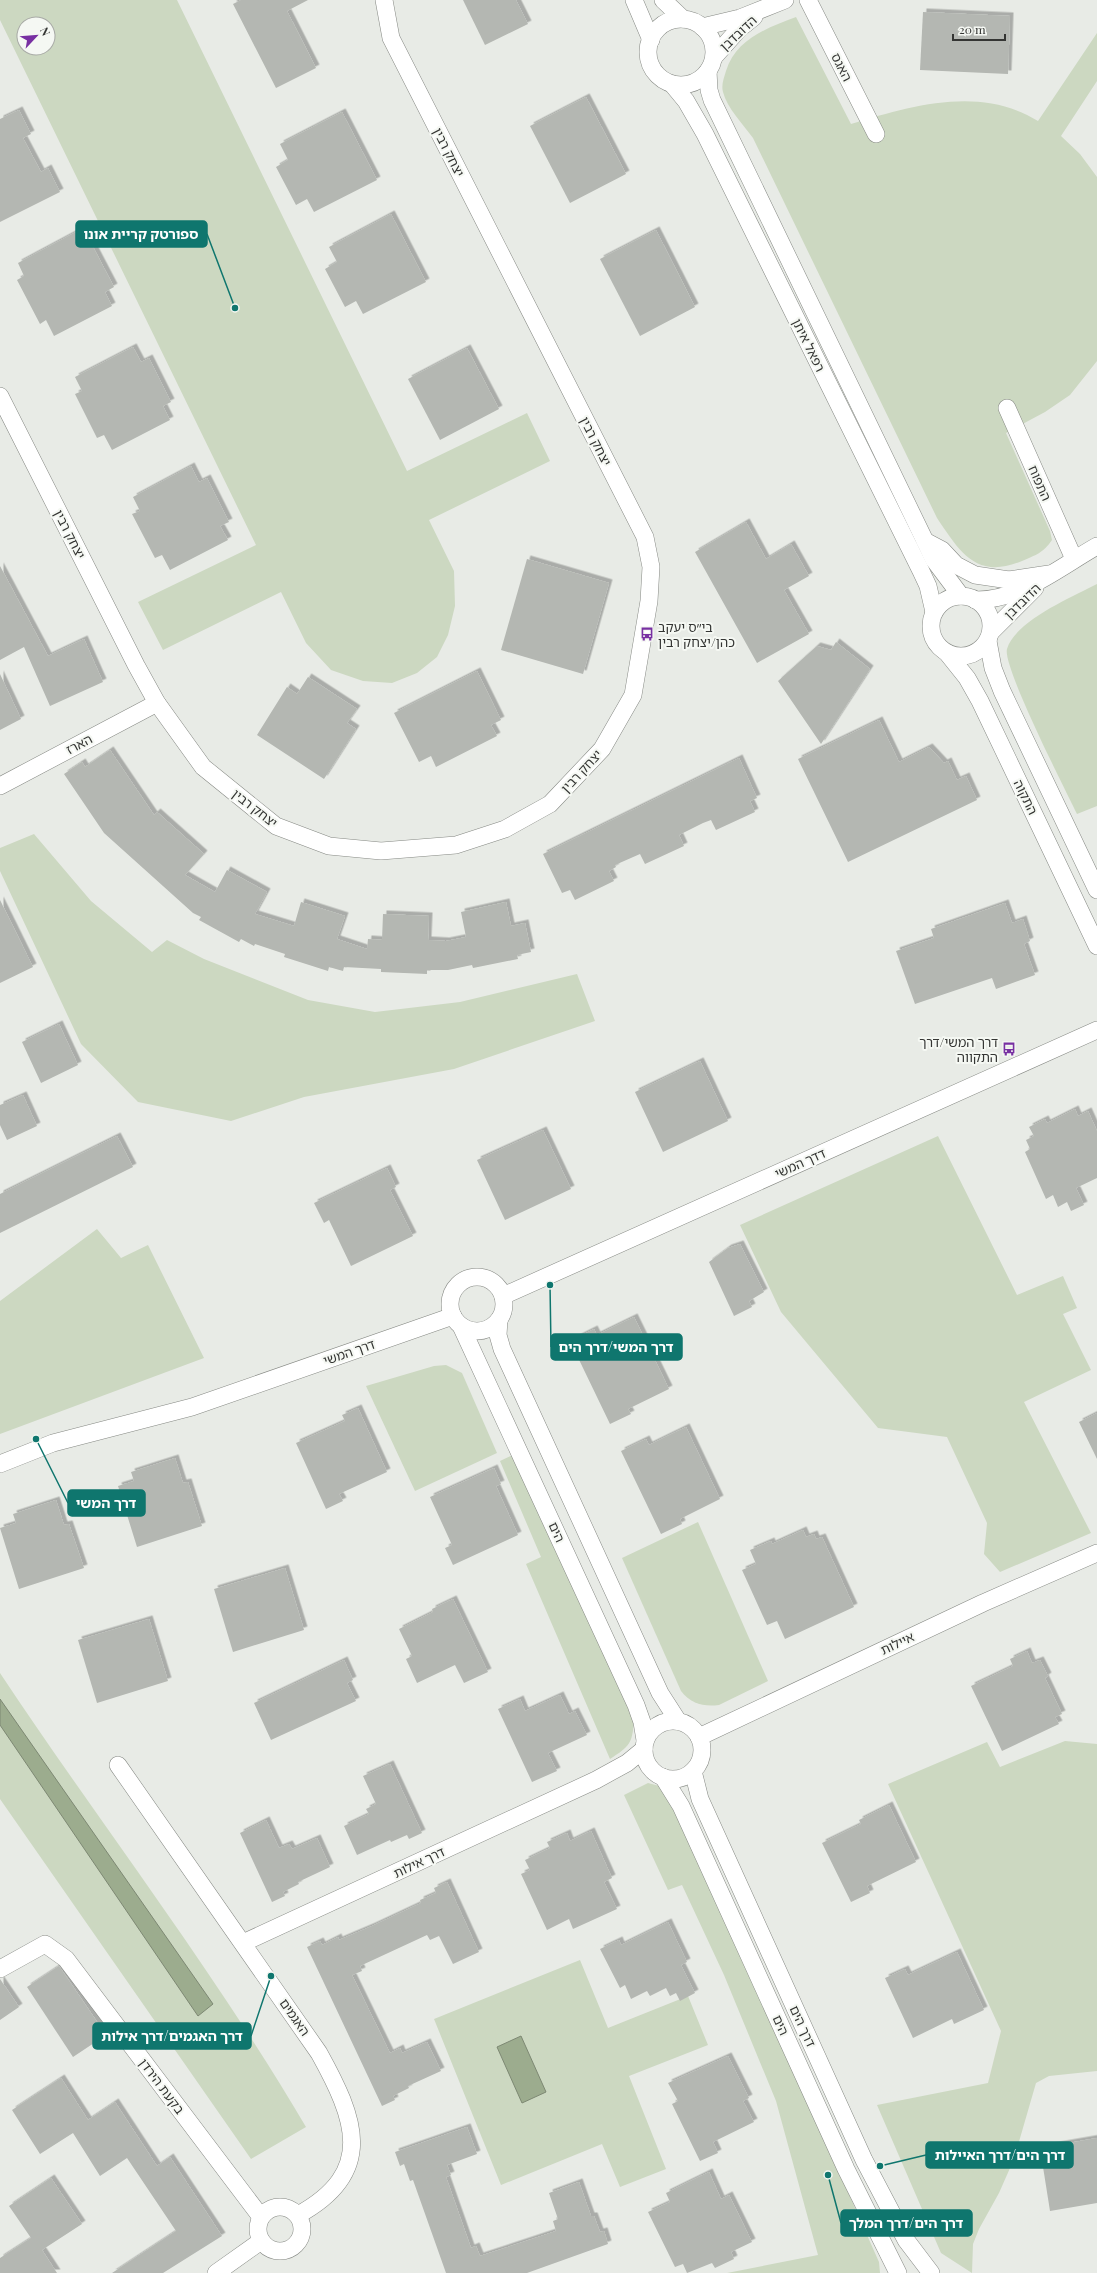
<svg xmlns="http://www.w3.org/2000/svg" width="1097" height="2273" viewBox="0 0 1097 2273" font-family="'Playfair Display','Noto Sans Hebrew',serif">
<defs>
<filter id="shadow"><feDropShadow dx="3.5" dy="-3.5" stdDeviation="0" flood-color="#0004"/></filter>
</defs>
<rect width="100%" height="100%" fill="#e8ebe6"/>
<!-- green -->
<g fill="#ccd8c1" fill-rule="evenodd">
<path d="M0 0H177L407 471 527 413 550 461 429 520 454 571 455 606 448 635 437 657 417 673 392 683 363 681 331 670 306 643 281 592 163 650 138 602 256 545 0 20ZM24 24H48V48H24Z"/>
<path d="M796 17 851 124C911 106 980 85 1038 121L1097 33V81L1061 136 1080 154 1097 177V361L1070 395 1045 412 1006 433 1050 531 1052 540C1043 553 1036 555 1022 561 976 580 960 552 937 518L753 138C743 124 727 108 723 92 721 85 724 78 726 71 736 39 767 28 796 17Z"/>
<path d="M1097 584V806L1077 814C1066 791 1002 666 1007 649 1015 621 1072 597 1097 584Z"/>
<polygon points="34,834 91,901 152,952 167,940 204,959 308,1000 375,1012 460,1002 577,974 595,1021 454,1069 304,1097 231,1121 138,1102 81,1044 0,871 0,848"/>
<polygon points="938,1136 1017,1295 1063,1276 1077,1308 1063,1314 1091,1370 1024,1402 1091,1533 1000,1572 984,1554 987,1523 947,1437 878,1428 781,1312 740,1225"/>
<polygon points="97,1229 121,1258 148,1245 204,1358 0,1434 0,1301"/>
<polygon points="446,1365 462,1373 497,1453 415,1491 366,1386 434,1366"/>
<path d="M517 1453 634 1721C632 1744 630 1746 610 1759L526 1564 541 1557 500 1461Z"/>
<path d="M698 1522 768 1681 719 1705C704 1707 691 1704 681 1691L622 1558Z"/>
<path d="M0 1673C101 1825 213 1969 306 2127L251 2159 0 1799Z"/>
<polygon points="1065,1741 1097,1744 1097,2071 1049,2076 1036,2083 1014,2159 999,2193 979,2229 973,2244 972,2273 941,2253 877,2105 988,2083 1001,2031 888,1784 987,1742 1000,1767"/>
<polygon points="648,1783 667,1788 676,1805 879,2262 880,2273 727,2273 818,2255 776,2101 724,1975 682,1885 668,1890 624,1795"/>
<polygon points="580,1960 608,2028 688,1996 708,2045 629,2076 666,2169 620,2187 602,2144 501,2185 434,2019"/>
</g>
<!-- water -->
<g fill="#9cac8e" stroke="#7d8873">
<polygon points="0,1699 213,2004 198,2016 0,1725"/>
<polygon points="521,2036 546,2092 522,2103 497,2047"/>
</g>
<!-- building -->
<g fill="#b4b7b2" filter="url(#shadow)">
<polygon points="241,0 308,0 287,11 316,68 276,88 233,4"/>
<polygon points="463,0 516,0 528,24 485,45"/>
<polygon points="923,12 1010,16 1008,74 920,70"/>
<polygon points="586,97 626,174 570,203 530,126"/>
<polygon points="19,110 31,134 23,138 41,172 48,168 60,192 0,222 0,119"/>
<polygon points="342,112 377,180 314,212 307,199 296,205 276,167 288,160 280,144"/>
<polygon points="391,214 426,282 363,314 356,301 345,307 325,269 337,262 329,247"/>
<polygon points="656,230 695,307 640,336 600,259"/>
<polygon points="76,232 84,247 91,243 114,287 105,292 112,306 54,336 46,320 40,324 17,280 24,276 18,263"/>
<polygon points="133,347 141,362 149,358 171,402 163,406 170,420 112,450 104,435 97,438 75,394 82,391 75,377"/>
<polygon points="467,348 499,409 440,440 408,379"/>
<polygon points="191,466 199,482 207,478 229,522 220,526 228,540 170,570 162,555 155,558 132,514 140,511 133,497"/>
<polygon points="746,522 766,559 791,544 809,576 784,590 809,634 757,663 695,552"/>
<polygon points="527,559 609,583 583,674 501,650"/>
<polygon points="0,566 48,656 84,639 103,682 50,706 24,647 0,660"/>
<polygon points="836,642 870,669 821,744 778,681 817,646 831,650"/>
<polygon points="477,671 501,720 491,725 497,736 436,767 431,756 419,762 394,713"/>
<polygon points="0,674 21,719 0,730"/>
<polygon points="308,677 357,709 347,723 356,729 324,779 257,735 287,687 297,694"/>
<polygon points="879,720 899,762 929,747 944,763 948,761 957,780 966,776 977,800 848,862 798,759"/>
<polygon points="110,750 154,815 157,812 204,854 185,875 215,892 227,870 267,892 255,914 294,926 301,902 345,916 337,939 367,949 368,939 382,940 383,914 429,916 428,940 446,941 466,937 461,912 506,902 511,926 525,923 531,952 517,955 518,959 473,968 472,965 448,970 427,970 427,974 381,972 381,969 344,967 343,971 329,967 328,971 284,957 285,954 255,944 254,946 241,939 239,942 199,920 201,917 193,913 104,833 64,774 82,762 85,767"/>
<polygon points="739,758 757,798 750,801 755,812 716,830 711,820 703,823 679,835 684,846 645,864 640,854 615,865 616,867 609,871 614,881 575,900 570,890 562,893 543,854"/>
<polygon points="0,900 33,967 0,983"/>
<polygon points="1005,903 1012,923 1023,919 1030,941 1024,944 1035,975 996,989 992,978 915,1004 896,951 934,938 931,929"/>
<polygon points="59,1024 78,1065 41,1083 22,1042"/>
<polygon points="700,1061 728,1121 663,1152 635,1092"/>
<polygon points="23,1095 37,1126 7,1140 0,1125 0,1105"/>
<polygon points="1075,1109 1078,1116 1088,1111 1097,1131 1097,1178 1076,1188 1084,1205 1071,1211 1067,1202 1058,1207 1053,1195 1046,1199 1025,1152 1030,1149 1026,1140 1034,1136 1029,1127 1045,1119 1047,1123"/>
<polygon points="543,1130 571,1189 505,1220 477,1160"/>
<polygon points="117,1136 133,1167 0,1233 0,1194"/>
<polygon points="387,1168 396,1187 390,1190 413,1236 351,1266 329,1220 324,1223 314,1203"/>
<polygon points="740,1244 764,1292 749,1301 752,1307 734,1316 709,1262 728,1248"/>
<polygon points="634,1317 669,1389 628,1409 631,1414 610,1424 570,1341 594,1329 597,1335"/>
<polygon points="358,1408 387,1472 339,1494 343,1501 326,1509 296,1443 345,1421 342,1415"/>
<polygon points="1097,1413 1097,1459 1079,1422"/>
<polygon points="686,1427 720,1499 680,1519 682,1524 661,1534 621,1451 646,1439 649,1445"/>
<polygon points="175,1458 183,1483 188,1482 202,1526 137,1547 118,1486 134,1481 131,1472"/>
<polygon points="494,1468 501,1484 496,1486 518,1535 453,1565 445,1548 452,1545 430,1497"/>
<polygon points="56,1500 64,1525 69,1524 84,1568 19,1589 0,1528 16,1523 13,1514"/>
<polygon points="803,1530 806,1537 814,1534 816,1539 822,1537 854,1607 785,1639 777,1621 767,1625 742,1570 756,1564 750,1550 771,1541 772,1544"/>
<polygon points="285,1568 304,1630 233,1652 214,1589"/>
<polygon points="453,1599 488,1672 464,1683 455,1665 417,1683 406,1659 412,1656 399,1629 433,1612 432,1609"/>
<polygon points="149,1619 168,1681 97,1703 78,1640"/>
<polygon points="1027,1651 1032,1663 1040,1660 1048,1676 1045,1678 1062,1714 1055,1717 1059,1724 1002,1751 971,1686 1013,1666 1010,1659"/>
<polygon points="344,1660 353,1680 347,1683 356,1701 271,1740 254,1703"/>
<polygon points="560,1695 569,1714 575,1711 587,1735 548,1753 557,1771 532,1782 498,1709 520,1699 525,1711"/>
<polygon points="390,1764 422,1833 409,1839 407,1835 391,1842 390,1840 357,1855 344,1826 369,1814 366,1809 376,1804 363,1776"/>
<polygon points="889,1805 916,1862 867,1886 870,1893 851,1902 822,1843 861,1824 859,1820"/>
<polygon points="266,1820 279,1848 289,1844 292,1849 317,1838 330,1867 298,1882 299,1884 283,1892 285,1896 272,1902 240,1833"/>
<polygon points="591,1831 612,1878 604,1882 617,1909 573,1929 569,1919 547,1930 521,1874 530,1870 525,1860 550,1848 547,1842 567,1833 570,1841"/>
<polygon points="447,1882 479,1952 453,1964 439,1936 430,1940 427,1935 360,1966 362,1971 352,1975 390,2053 400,2048 402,2053 427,2042 441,2071 408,2086 409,2088 393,2096 395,2100 382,2106 307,1947 320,1941 322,1945 338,1937 339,1940 372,1926 421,1903 420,1900 436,1893 434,1888"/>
<polygon points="668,1922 687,1962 681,1965 695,1993 680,2001 676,1993 670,1996 666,1988 650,1996 647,1991 631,1999 625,1985 620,1988 600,1949 619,1940 621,1945"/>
<polygon points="957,1952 984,2010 954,2024 952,2019 913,2038 885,1978 905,1969 908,1975"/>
<polygon points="59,1966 106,2035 73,2057 27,1987"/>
<polygon points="0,1979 19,2007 0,2020"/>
<polygon points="728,2056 749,2098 743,2101 754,2122 713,2142 718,2153 700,2161 672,2104 678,2101 668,2083"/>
<polygon points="61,2078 88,2120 115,2102 157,2166 170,2157 222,2236 163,2273 112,2273 176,2231 127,2158 100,2176 73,2133 40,2154 12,2110"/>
<polygon points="467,2127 477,2154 447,2165 451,2175 446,2177 471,2248 476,2246 480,2256 556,2231 553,2221 558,2219 549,2193 579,2182 591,2216 594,2216 600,2232 604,2231 608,2244 527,2273 446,2273 413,2180 410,2181 404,2164 400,2166 395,2152"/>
<polygon points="1097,2138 1097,2203 1050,2211 1040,2148"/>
<polygon points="709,2172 721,2199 729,2195 752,2242 731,2252 734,2259 715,2268 712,2263 687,2273 683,2264 675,2267 648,2212 670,2202 666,2193"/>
<polygon points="51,2178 82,2224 42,2250 57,2273 0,2273 0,2258 31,2238 9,2206"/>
</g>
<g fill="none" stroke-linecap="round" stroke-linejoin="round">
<!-- minor casing -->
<g stroke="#868984" stroke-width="18">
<g id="minor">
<polyline points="634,0 651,40"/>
<polyline points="663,0 683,19"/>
<polyline points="808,0 876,134"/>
<circle cx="681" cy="52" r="33"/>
<polyline points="702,27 740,18 785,0"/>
<polyline points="714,57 739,29 754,17"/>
<polyline points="708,71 709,90 712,100 925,541 934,560 961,596"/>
<polyline points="672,84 686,101 705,134 921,571 928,586 934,612"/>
<polyline points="0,396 136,665 157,703 203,767 276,826 329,846 381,851 456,845 505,829 550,804 602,749 633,695 649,601 651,567 645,537 391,38 384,0"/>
<polyline points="1007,408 1074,559"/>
<polyline points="925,541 942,550 956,565 975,575 1009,580 1049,574"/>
<circle cx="961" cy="626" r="30"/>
<path d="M975 600C1019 601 1060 567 1097 546"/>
<polyline points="991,632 1035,588"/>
<polyline points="988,641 993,668 1002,691 1097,890"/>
<polyline points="947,653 967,678 980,701 1097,946"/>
<polyline points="0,786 157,703"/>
<circle cx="477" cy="1304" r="27"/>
<polyline points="503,1296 1097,1030"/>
<polyline points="499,1320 498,1335 502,1349 660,1693 678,1721"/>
<polyline points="461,1326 636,1705 642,1722 645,1740"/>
<polyline points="0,1464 53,1443 192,1407 453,1316"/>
<circle cx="673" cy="1750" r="29"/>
<polyline points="699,1737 983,1603 1097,1553"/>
<path d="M118 1765 319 2053C355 2118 377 2172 298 2215"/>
<polyline points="693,1771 700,1799 864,2160 906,2240 931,2273"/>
<polyline points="663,1777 681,1806 846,2169 898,2273"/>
<polyline points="243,1943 596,1780 627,1763 644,1749"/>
<polyline points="0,1969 45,1944 66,1959 261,2217"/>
<circle cx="280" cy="2229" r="22"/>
<polyline points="216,2273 261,2241"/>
</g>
</g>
<!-- minor -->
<use href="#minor" stroke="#fff" stroke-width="17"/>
</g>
<!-- icons -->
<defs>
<g id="bus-bare" transform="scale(1.08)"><path d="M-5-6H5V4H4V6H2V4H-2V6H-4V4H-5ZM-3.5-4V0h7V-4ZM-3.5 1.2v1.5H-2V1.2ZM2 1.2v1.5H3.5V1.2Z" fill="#7830a2" stroke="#f5f8f3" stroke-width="2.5" paint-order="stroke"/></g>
</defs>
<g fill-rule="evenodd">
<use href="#bus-bare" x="647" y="634"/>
<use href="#bus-bare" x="1009" y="1049"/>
</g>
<g text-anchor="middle" stroke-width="4" stroke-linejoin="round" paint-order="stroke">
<!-- street labels -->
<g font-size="13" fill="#343533" stroke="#f5f8f3">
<text transform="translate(738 33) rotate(-43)" y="5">הדובדבן</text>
<text transform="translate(842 67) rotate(63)" y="5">האגס</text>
<text transform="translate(449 152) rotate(63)" y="5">יצחק רבין</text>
<text transform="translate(809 345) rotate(64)" y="5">רפאל איתן</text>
<text transform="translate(596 441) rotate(63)" y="5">יצחק רבין</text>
<text transform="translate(1040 483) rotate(66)" y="5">התפוח</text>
<text transform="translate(70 534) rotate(63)" y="5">יצחק רבין</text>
<text transform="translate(1022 601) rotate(-44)" y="5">הדובדבן</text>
<text transform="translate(79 744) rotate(-28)" y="5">הארז</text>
<text transform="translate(581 771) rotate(-47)" y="5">יצחק רבין</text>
<text transform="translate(1026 797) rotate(64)" y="5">התקוה</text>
<text transform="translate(255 808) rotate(38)" y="5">יצחק רבין</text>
<text transform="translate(800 1163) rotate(-24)" y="5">דדך המשי</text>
<text transform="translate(349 1352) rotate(-19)" y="5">דרך המשי</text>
<text transform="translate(557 1532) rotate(65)" y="5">הים</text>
<text transform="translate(897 1643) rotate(-25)" y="5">איילות</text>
<text transform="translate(419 1862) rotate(-25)" y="5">דרך אילות</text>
<text transform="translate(295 2017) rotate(55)" y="5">האגמים</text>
<text transform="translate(781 2025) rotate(65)" y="5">הים</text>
<text transform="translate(803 2026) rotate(65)" y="5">דרך הים</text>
<text transform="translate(162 2086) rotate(53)" y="5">בקעת הירדן</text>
</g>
<!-- poi labels -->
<g font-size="13" fill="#343533" stroke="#f5f8f3" text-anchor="start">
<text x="658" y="632">בי״ס יעקב<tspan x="658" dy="15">כהן/יצחק רבין</tspan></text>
<text x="998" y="1047" text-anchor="end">דרך המשי/דרך<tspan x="998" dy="15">התקווה</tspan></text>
</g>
</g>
<!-- callouts -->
<path fill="none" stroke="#0f766e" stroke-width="1.5" d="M235 308L207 234M550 1285L551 1347M36 1439L68 1503M271 1976L251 2036M880 2166L926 2155M828 2175L841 2223"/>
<g fill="#0f766e" stroke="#f5f8f3" stroke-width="1.5">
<circle cx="235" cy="308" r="4"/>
<circle cx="550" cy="1285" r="4"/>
<circle cx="36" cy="1439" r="4"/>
<circle cx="271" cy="1976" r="4"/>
<circle cx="880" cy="2166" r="4"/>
<circle cx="828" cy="2175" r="4"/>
</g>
<g fill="#0f766e" stroke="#0f766e" stroke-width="1.5">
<rect x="76" y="221" width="131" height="26" rx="4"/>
<rect x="551" y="1334" width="131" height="26" rx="4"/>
<rect x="68" y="1490" width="77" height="26" rx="4"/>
<rect x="93" y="2023" width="158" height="26" rx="4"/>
<rect x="926" y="2142" width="147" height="26" rx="4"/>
<rect x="841" y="2210" width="131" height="26" rx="4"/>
</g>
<g font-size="14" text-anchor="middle" font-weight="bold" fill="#fff">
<text x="141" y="239">ספורטק קריית אונו</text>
<text x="616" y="1352">דרך המשי/דרך הים</text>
<text x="106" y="1508">דרך המשי</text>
<text x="172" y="2041">דרך האגמים/דרך אילות</text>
<text x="1000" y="2160">דרך הים/דרך האיילות</text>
<text x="906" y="2228">דרך הים/דרך המלך</text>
</g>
<!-- north arrow -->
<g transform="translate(36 36) rotate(64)"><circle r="19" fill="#f5f8f3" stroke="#a8aaa6"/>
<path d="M0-3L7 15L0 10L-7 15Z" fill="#7830a2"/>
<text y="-6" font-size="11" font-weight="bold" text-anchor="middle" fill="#343533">N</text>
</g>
<!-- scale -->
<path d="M953 34v6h52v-6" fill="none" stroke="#343533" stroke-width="2"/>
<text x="959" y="34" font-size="12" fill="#343533" stroke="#f5f8f3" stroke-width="3" paint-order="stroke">20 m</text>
</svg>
